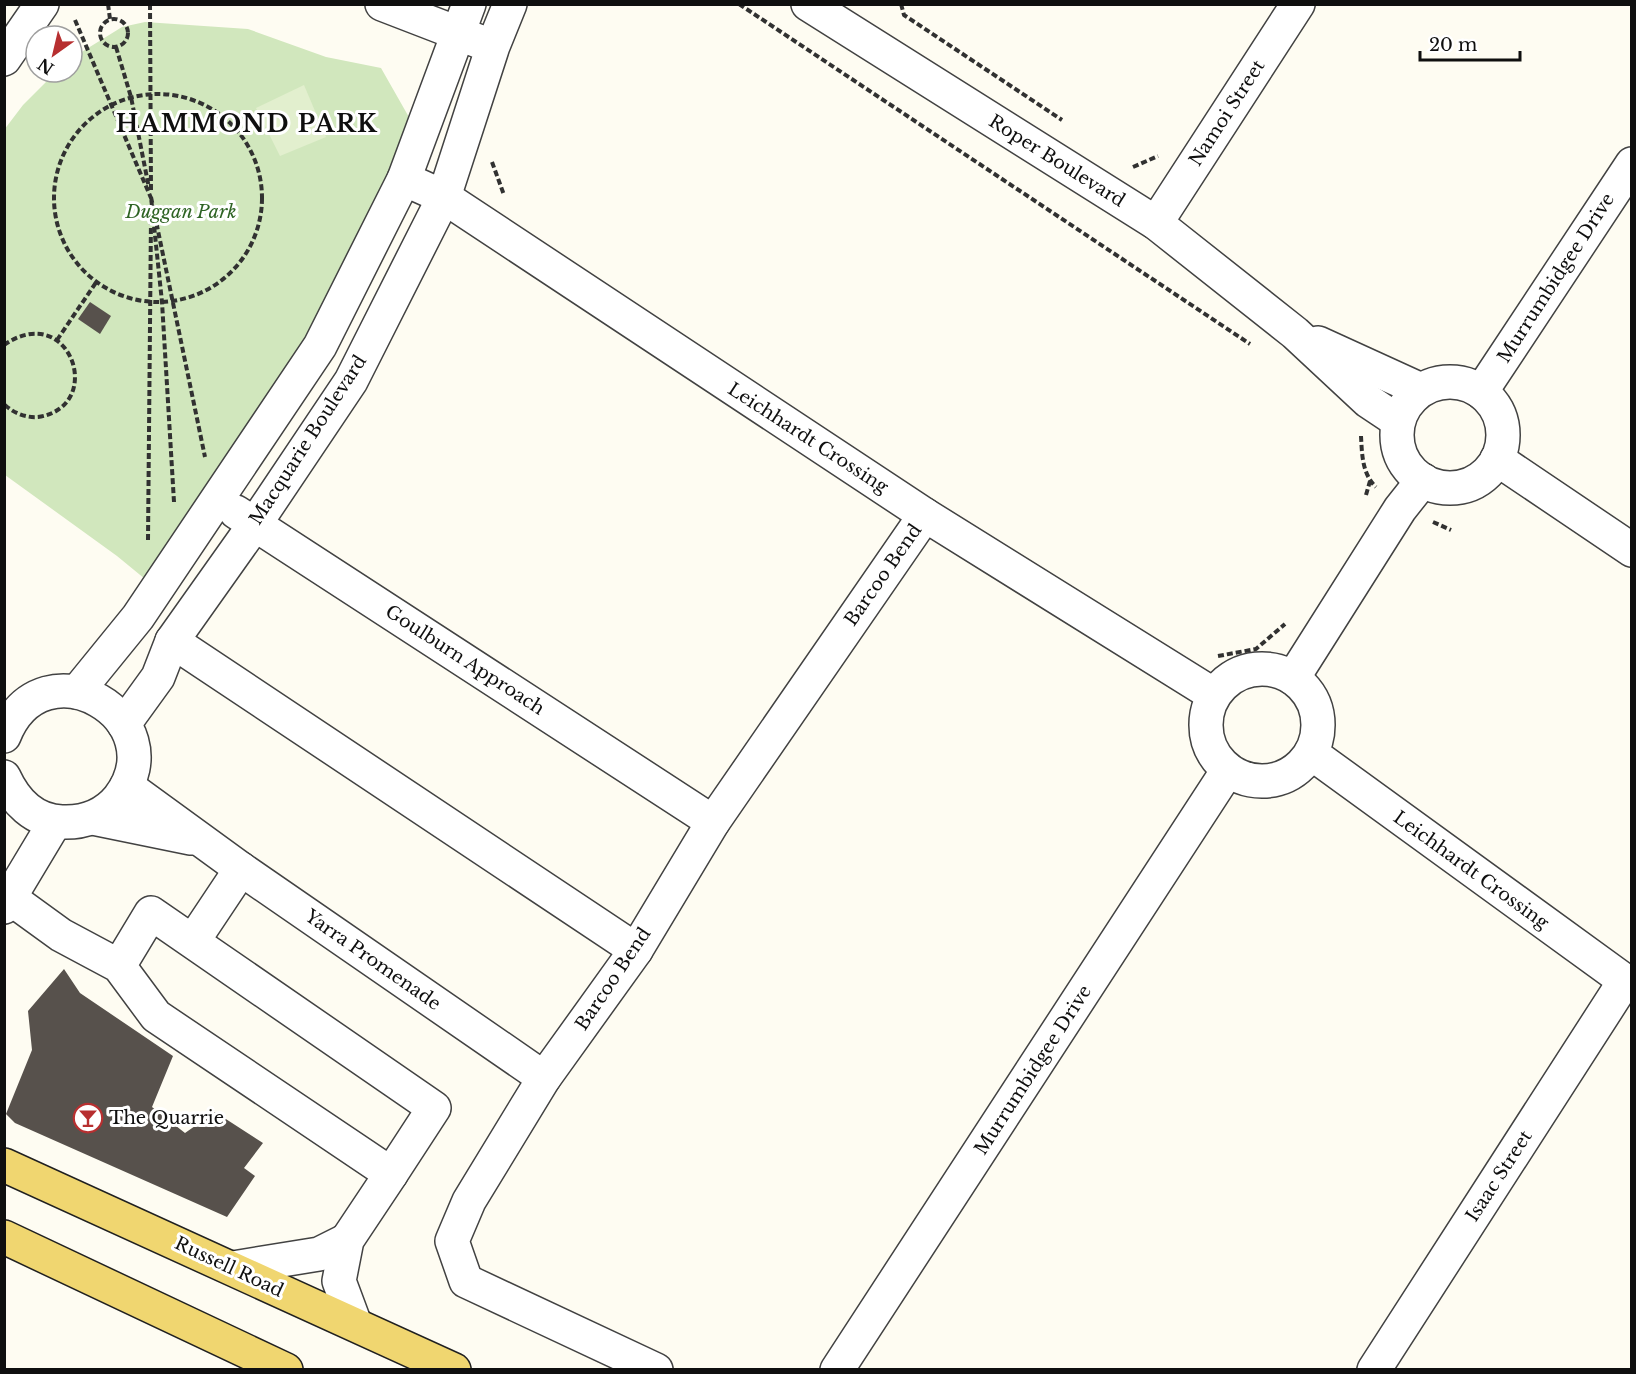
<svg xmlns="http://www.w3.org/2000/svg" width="1636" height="1374" viewBox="0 0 1636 1374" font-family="'Libre Baskerville',serif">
<rect width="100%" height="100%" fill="#fefcf2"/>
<!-- green -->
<polygon fill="#d1e7bd" points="145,22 248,29 326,57 381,68 410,119 349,270 312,339 145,579 117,556 5,475 4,130 23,105 56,72 72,72 72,58 122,27"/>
<!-- pitch -->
<polygon fill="#e2efce" points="304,85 326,137 280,156 256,108"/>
<!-- building -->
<g fill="#57514c">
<polygon points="90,302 111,316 100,334 78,319"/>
<polygon points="64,969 80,993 173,1056 152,1107 185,1133 215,1112 263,1143 244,1168 255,1176 227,1217 15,1123 6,1114 32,1050 28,1011"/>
</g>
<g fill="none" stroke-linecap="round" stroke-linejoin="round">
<!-- minor casing -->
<g stroke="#424242" stroke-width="36">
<g id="minor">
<polyline points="382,4 478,41"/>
<polyline points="808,4 1156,223 1295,333 1368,401 1398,421"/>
<polyline points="4,59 42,4"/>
<polyline points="404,179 444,197 925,515 1214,695"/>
<polyline points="1156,223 1298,4"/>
<polyline points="1318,343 1421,390"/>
<circle cx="1450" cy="435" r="53"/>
<polyline points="1481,392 1632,164"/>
<polyline points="1497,459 1632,550"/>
<polyline points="236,512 713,822"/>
<polyline points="172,641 636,950"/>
<circle cx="1262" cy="725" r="56"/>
<polyline points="1293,678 1400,509 1423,480"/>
<polyline points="77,692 138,617 320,346 404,179 469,4"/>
<polyline points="124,724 158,677 172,641 255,524 351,381 444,197 493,46 510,4"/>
<path d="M4 736C43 638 179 719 119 798 105 815 84 823 62 822 34 821 15 801 4 777"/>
<polyline points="1311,753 1632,986"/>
<polyline points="127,786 241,869 544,1078"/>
<polyline points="93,818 191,838"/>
<polyline points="10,898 61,935 119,966 156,1016 391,1174 434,1108 151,913 119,966"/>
<polyline points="4,907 55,822"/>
<polyline points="193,941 241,869"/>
<polyline points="233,1268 319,1254 347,1240"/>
<polyline points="355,1324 339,1281 347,1240 391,1174"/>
<polyline points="656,1370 466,1281 452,1241 469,1201 544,1078 636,950 713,822 925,515"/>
<polyline points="837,1370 1228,770"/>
<polyline points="1374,1370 1624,982"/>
</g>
</g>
<!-- major casing -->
<g stroke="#202020" stroke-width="36">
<g id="major">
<polyline points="4,1165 454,1370"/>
<polyline points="4,1237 286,1370"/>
</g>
</g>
<!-- path -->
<g stroke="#313131" stroke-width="4" stroke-dasharray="6 3" stroke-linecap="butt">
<polyline points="108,4 110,19"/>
<polyline points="150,4 151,193"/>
<polyline points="739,4 1250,344"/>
<polyline points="901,4 904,15 1062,120"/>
<circle cx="114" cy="33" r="14"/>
<polyline points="75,20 151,198"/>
<polyline points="116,47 131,97 149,188"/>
<circle cx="158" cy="198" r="104"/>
<polyline points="492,162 504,195"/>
<polyline points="1133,167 1158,156"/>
<polyline points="57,340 97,281"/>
<path d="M4 345C70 299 107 407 38 417 26 418 13 413 4 404"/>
<path d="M1361 436C1362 454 1362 474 1376 487"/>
<polyline points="1366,495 1370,481"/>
<polyline points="174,502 162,302 151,197 205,457"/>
<polyline points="1433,522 1451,530"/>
<polyline points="148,540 151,218"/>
<polyline points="1218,656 1256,649 1285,624"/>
</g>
<!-- minor -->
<use href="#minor" stroke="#fff" stroke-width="33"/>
<!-- major -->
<use href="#major" stroke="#f0d670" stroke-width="33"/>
</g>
<!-- icons -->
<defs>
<g id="bar-ring" transform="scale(1.5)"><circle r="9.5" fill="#fff" stroke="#b72f30" stroke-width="1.5"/><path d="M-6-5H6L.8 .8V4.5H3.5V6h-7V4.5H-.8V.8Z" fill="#b72f30"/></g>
</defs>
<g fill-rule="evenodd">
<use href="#bar-ring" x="88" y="1118"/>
</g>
<g text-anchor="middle" stroke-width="6" stroke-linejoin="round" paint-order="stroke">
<!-- street labels -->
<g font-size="18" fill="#0f0f0f" stroke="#fff">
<text transform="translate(1227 113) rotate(-57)" y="6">Namoi Street</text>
<text transform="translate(1057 161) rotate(32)" y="6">Roper Boulevard</text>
<text transform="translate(1556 278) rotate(-57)" y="6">Murrumbidgee Drive</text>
<text transform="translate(808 438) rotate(33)" y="6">Leichhardt Crossing</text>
<text transform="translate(308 440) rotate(-57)" y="6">Macquarie Boulevard</text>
<text transform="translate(883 575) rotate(-55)" y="6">Barcoo Bend</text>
<text transform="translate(465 660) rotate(33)" y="6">Goulburn Approach</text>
<text transform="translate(1471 870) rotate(36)" y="6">Leichhardt Crossing</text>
<text transform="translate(373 960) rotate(35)" y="6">Yarra Promenade</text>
<text transform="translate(613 979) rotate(-56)" y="6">Barcoo Bend</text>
<text transform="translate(1033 1070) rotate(-57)" y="6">Murrumbidgee Drive</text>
<text transform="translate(1499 1176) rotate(-57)" y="6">Isaac Street</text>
<text transform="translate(229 1267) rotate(25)" y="6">Russell Road</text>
</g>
<!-- park labels -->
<g font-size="18" font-style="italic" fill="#2e6323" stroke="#fff">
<text x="181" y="218">Duggan Park</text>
</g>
<!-- poi labels -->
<g font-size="18" fill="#0f0f0f" stroke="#fff" text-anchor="start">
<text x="109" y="1124">The Quarrie</text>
</g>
<!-- district labels -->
<g font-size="24" font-weight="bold" letter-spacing="1.5" fill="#0f0f0f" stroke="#fff">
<text x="247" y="132">HAMMOND PARK</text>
</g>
</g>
<!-- border -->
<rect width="1636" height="1374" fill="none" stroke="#0f0f0f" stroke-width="12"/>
<!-- north arrow -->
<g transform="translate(54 54) rotate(214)"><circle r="28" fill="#ffffff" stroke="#9f9f9f" stroke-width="1.5"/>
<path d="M0-4.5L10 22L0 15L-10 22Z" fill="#b72f30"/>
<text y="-9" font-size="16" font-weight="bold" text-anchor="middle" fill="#0f0f0f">N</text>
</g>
<!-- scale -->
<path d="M1420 51v9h100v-9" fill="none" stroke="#0f0f0f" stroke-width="3"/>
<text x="1429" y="51" font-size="18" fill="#0f0f0f" stroke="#ffffff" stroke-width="4.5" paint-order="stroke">20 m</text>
</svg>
